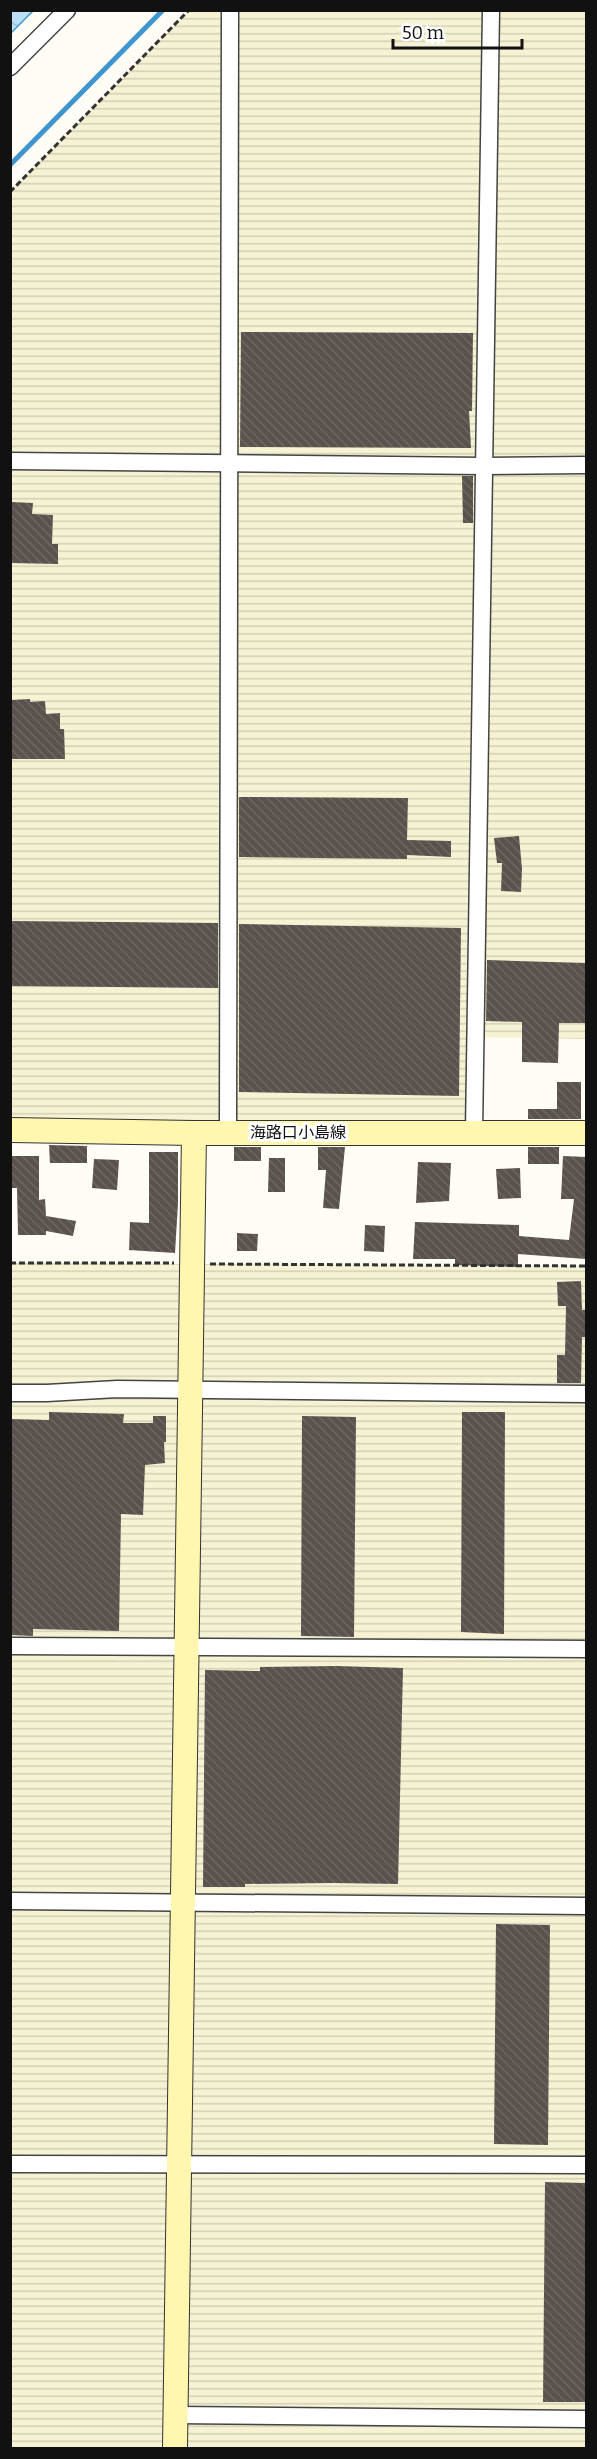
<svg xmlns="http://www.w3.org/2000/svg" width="597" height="2459" viewBox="0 0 597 2459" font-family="Bitter,'Noto Sans JP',serif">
<defs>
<pattern id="farmland-rules" width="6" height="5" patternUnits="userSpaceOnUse" patternTransform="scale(1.5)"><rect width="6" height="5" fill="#f6f3d4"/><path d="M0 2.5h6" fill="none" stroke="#d2cfb5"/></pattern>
<pattern id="water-waves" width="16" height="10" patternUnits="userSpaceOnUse" patternTransform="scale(1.5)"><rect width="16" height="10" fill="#b9e0f7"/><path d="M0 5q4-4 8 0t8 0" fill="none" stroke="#9ebfd3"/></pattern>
<pattern id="building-back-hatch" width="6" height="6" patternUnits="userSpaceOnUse" patternTransform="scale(1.5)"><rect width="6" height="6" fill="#5a524d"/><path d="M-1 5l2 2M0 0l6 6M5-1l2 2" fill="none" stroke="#6d6662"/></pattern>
</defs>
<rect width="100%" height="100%" fill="#fffdf5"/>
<!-- farmland -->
<g fill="url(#farmland-rules)">
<polygon points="189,11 586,11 586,1039 475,1037 474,1132 11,1130 10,192"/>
<polygon points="11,1263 586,1266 586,2448 11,2448"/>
</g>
<!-- water -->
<polygon fill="url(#water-waves)" stroke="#3f96cf" stroke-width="1.5" points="11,10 33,10 33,11 11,33"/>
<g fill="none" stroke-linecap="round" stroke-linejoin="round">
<!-- stream -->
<polyline stroke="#3f96cf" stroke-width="5" points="10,165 163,10"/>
</g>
<!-- building -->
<g fill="url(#building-back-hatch)">
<polygon points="241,332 473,333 472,411 469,411 471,448 240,447"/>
<polygon points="462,476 473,476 473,523 463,523"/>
<polygon points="12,502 33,503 32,514 53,515 52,544 58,544 58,564 10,563"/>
<polygon points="30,699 30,702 45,701 46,714 60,713 60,729 64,729 65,759 10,759 10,700"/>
<polygon points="239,797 408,798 407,840 451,841 451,857 407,855 407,859 239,857"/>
<polygon points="519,836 522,869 521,892 501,891 502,863 497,863 494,838"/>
<polygon points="10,921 218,923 218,988 10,986"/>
<polygon points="239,924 461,928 459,1096 239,1092"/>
<polygon points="487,960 586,963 586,1023 559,1023 558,1063 522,1062 522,1022 486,1021"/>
<polygon points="557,1082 581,1082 581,1119 528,1119 528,1109 557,1109"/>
<polygon points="49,1145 87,1146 87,1163 50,1163"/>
<rect x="234" y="1147" width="27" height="14"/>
<polygon points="318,1147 345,1147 339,1209 323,1208 326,1170 318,1170"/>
<rect x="528" y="1147" width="31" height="17"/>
<polygon points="149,1152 178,1152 178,1203 175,1253 129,1250 130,1222 149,1223"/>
<polygon points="10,1156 39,1156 39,1200 45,1199 46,1216 76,1221 73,1236 46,1231 46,1235 18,1235 17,1188 10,1188"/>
<polygon points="563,1156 586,1157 586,1259 518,1254 518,1267 455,1265 455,1259 413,1259 415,1222 519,1225 519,1236 569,1240 574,1199 561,1199"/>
<polygon points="269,1158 285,1158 285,1192 268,1192"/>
<polygon points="94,1159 119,1160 117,1190 92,1188"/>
<polygon points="418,1162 451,1163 449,1201 416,1203"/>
<polygon points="520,1168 521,1198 498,1199 496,1169"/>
<polygon points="365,1225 385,1226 384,1252 364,1251"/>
<polygon points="237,1233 258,1234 257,1251 237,1251"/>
<polygon points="581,1281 582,1310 586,1310 586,1337 582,1337 581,1383 557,1383 557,1355 565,1355 566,1306 558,1306 557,1282"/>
<polygon points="49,1412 124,1414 123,1423 153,1423 153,1416 166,1416 166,1442 164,1442 165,1463 145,1465 143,1515 121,1514 119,1631 33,1629 33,1636 10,1635 10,1419 49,1420"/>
<polygon points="462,1412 505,1412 504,1634 461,1632"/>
<polygon points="302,1416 356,1417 354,1637 301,1636"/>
<polygon points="337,1666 403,1668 398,1884 332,1883 245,1884 245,1887 203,1887 205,1670 260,1671 260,1667"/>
<polygon points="496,1924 550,1925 548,2145 494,2144"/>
<polygon points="545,2182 586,2183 586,2402 543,2402"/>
</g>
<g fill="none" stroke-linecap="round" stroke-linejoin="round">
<!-- street casing -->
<g stroke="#444" stroke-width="19">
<g id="street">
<polyline points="10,67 67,10"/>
<polyline points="10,461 483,466 586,465"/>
<polyline points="474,1132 491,10"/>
<polyline points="228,1133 230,10"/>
<polyline points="10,1393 47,1393 117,1389 586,1394"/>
<polyline points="10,1646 586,1649"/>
<polyline points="10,1901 586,1906"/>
<polyline points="10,2164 586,2165"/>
<polyline points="175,2415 586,2419"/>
</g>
</g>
<!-- secondary casing -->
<g stroke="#333" stroke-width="26">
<g id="secondary">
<polyline points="10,1130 194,1133 586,1133"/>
<polyline points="175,2448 194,1133"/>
</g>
</g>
<!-- path -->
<g stroke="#333" stroke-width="3" stroke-dasharray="6 3" stroke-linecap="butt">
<polyline points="10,192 189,10"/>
<polyline points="10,1263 174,1263"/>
<polyline points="210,1264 586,1266"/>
</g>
<!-- street -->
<use href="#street" stroke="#fff" stroke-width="16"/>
<!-- secondary -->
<use href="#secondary" stroke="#fff6b0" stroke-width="24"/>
</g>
<g text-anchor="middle" stroke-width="6" stroke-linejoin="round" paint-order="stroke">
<!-- street labels -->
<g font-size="16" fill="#111" stroke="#fff">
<text x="298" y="1138">海路口小島線</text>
</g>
</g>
<!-- border -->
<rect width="597" height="2459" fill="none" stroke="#111111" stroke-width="24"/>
<!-- scale -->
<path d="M393 39v9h129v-9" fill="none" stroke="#111111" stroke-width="3"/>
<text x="402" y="39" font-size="18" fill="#111111" stroke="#ffffff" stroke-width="4.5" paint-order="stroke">50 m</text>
</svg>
